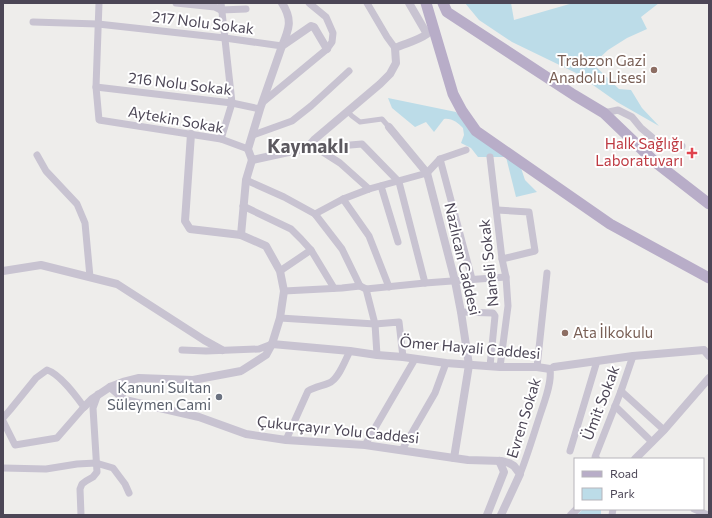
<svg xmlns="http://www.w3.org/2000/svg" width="712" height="518" viewBox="0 0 712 518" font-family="Commissioner,sans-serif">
<rect width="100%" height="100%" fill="#eeedeb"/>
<!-- green -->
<g fill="#bcdce8">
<polygon points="465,3 511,3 514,20 573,3 659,3 641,17 647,29 627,38 608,50 593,64 619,89 631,90 642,108 659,126 617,102 576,73 512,42 479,20"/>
<path d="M388 98 456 112 475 136 507 156 521 168 525 180 537 192 516 197 506 157H478L471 148 461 143 464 135 463 128C458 123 452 118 444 119L434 132 426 122 415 127 392 108Z"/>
<polygon points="583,509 601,509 601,515 577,515"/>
</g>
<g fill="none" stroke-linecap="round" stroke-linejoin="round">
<!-- pedestrian -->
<polyline stroke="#c8c3d1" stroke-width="5" points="348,112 352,116 360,122 382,119 389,127"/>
<!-- minor -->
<g stroke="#c8c3d1" stroke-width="7">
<polyline points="99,3 96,87 99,120 221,139 248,149"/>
<polyline points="176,3 215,7 221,10 246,9"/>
<polyline points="221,3 232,103 221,139"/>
<polyline points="367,3 387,37 395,48"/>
<polyline points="33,22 98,24 225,38 282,46"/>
<polyline points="96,87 232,103 260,109"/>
<polyline points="263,102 327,49 332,42 333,33 326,17 309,3"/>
<polyline points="604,113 618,110 632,117 641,128 654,139 666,146 682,146"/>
<polyline points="253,135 292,121 311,106 349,71"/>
<polyline points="307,148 318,149 327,147 362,144 399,182 425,283"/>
<polyline points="318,149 340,163 369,189"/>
<polyline points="37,155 46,171 77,204 85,223 90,277"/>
<polyline points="490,157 502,259 506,277 508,306 500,367"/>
<polyline points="440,159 472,279"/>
<polyline points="246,180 284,197 315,214 342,249 360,286 366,289 375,324 377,355"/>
<polyline points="381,186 398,242"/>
<polyline points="343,199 369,236 389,287"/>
<polyline points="243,206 291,229 301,239 311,250 334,288"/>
<polyline points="497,210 529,212 535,251 502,259"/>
<polyline points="315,214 343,199 369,189 427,173 440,159 466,150"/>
<polyline points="280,271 311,250"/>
<polyline points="366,289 425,283 506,277"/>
<polyline points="284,291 342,288 360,286"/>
<polyline points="461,312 493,313 495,316 490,366"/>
<polyline points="280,318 375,324 399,322 403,357"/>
<polyline points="182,350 206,351 259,349 272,344"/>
<polyline points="537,367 547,273"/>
<polyline points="621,391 664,430"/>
<polyline points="615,406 652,442"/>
<path d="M3 418 10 410 36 378 47 370C60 374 76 396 84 407L57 438 15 445 3 421"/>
<path d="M286 440 308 391C315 387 322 386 329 383 339 379 345 360 350 351"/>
<polyline points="365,445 415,359"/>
<polyline points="402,450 435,393 446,363"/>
<polyline points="570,451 597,361"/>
<polyline points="597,459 595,457 621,391 633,356"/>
<polyline points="3,468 46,469 77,464 96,463 113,468 125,484 129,493"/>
<path d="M520 474C528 454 534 433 541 412 545 400 552 382 550 369"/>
<polyline points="694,509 708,515"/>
<polyline points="81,515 80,489 82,484 86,481 93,477 97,472 93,408 98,394"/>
<polyline points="612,515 613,509"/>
</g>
<!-- tertiary -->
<g stroke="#c8c3d1" stroke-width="8">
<path d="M282 46C289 29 293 20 282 3"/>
<path d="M327 49 314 27 311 26 282 46 260 109 248 149 252 160 307 148 315 139 380 84 390 74 396 63 395 48C406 43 417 41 427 34L409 3"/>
<polyline points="389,127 427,173 455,281 461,312 469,365 454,458"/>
<polyline points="191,134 185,221 190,229 241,235"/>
<polyline points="3,271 41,265 117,284 204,340 222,350"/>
<polyline points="272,344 350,351 377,355 403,357 446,363 500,367 537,367 550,369"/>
<polyline points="554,367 633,356 704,350 709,356"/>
<polyline points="110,387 125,400 199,417 246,434 286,440 365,445 454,458 468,460 502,461 509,463 514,466 520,474 501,515"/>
<polyline points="84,407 92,399 110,387 123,382 139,378 193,380 241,371 266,355 272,344 280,318 284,291 280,271 266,246 241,235 246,180 252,160"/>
<polyline points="635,459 664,430 709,378"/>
<polyline points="487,515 504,472 501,465 499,461"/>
<polyline points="571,515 577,509"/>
</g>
<!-- primary -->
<g stroke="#b8adc8" stroke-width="11">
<polyline points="426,3 453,94 462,111 476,131 610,224 709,278"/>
<polyline points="443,3 447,12 574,95 604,113 655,162 709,204"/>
</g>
</g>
<!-- markers -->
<g fill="#8d6e63" stroke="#fff" stroke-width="1.5">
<circle cx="654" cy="70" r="4"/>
<circle cx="565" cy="333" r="4"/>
</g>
<path fill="#e0444e" stroke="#fff" stroke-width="1.5" d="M690 147h4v4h4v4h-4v4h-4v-4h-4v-4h4z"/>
<circle fill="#6b7280" stroke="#fff" stroke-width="1.5" cx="219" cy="397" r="4"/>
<g text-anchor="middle" stroke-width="4" stroke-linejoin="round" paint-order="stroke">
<!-- street labels -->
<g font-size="15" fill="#4c4656" stroke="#fff">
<text transform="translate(203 23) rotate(7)" y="5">217 Nolu Sokak</text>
<text transform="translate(180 84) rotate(7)" y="5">216 Nolu Sokak</text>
<text transform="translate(176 120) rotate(10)" y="5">Aytekin Sokak</text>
<text transform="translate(462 259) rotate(77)" y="5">Nazlıcan Caddesi</text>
<text transform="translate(489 263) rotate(-96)" y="5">Naneli Sokak</text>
<text transform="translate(470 348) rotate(5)" y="5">Ömer Hayali Caddesi</text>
<text transform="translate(601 403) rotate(-69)" y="5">Ümit Sokak</text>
<text transform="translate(524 418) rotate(-73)" y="5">Evren Sokak</text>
<text transform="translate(338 430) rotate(6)" y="5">Çukurçayır Yolu Caddesi</text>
</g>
<!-- education labels -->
<g font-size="15" fill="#785e54" stroke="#fff" text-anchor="end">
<text x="646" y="66">Trabzon Gazi<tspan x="646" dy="17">Anadolu Lisesi</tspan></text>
<text x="573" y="338" text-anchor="start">Ata İlkokulu</text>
</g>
<!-- health labels -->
<g font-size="15" fill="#be3a42" stroke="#fff" text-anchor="end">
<text x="683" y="149">Halk Sağlığı<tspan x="683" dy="17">Laboratuvarı</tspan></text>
</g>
<!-- worship labels -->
<g font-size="15" fill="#5b616d" stroke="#fff" text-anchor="end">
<text x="211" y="393">Kanuni Sultan<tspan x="211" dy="17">Süleymen Cami</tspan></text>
</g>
<!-- district labels -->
<g font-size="19" font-weight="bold" fill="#5c595f" stroke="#fff">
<text x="308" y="153">Kaymaklı</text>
</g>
</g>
<!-- border -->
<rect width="712" height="518" fill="none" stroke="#4c4656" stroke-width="8"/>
<!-- legend -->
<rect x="574" y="458" width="130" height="52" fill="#ffffff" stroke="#b7b5bb"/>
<rect x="582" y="471" width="20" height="6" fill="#b8adc8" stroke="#b7b5bb"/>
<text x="610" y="478" font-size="12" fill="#4c4656">Road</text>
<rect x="582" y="488" width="20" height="12" fill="#bcdce8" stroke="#b7b5bb"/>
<text x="610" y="498" font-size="12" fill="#4c4656">Park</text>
</svg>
